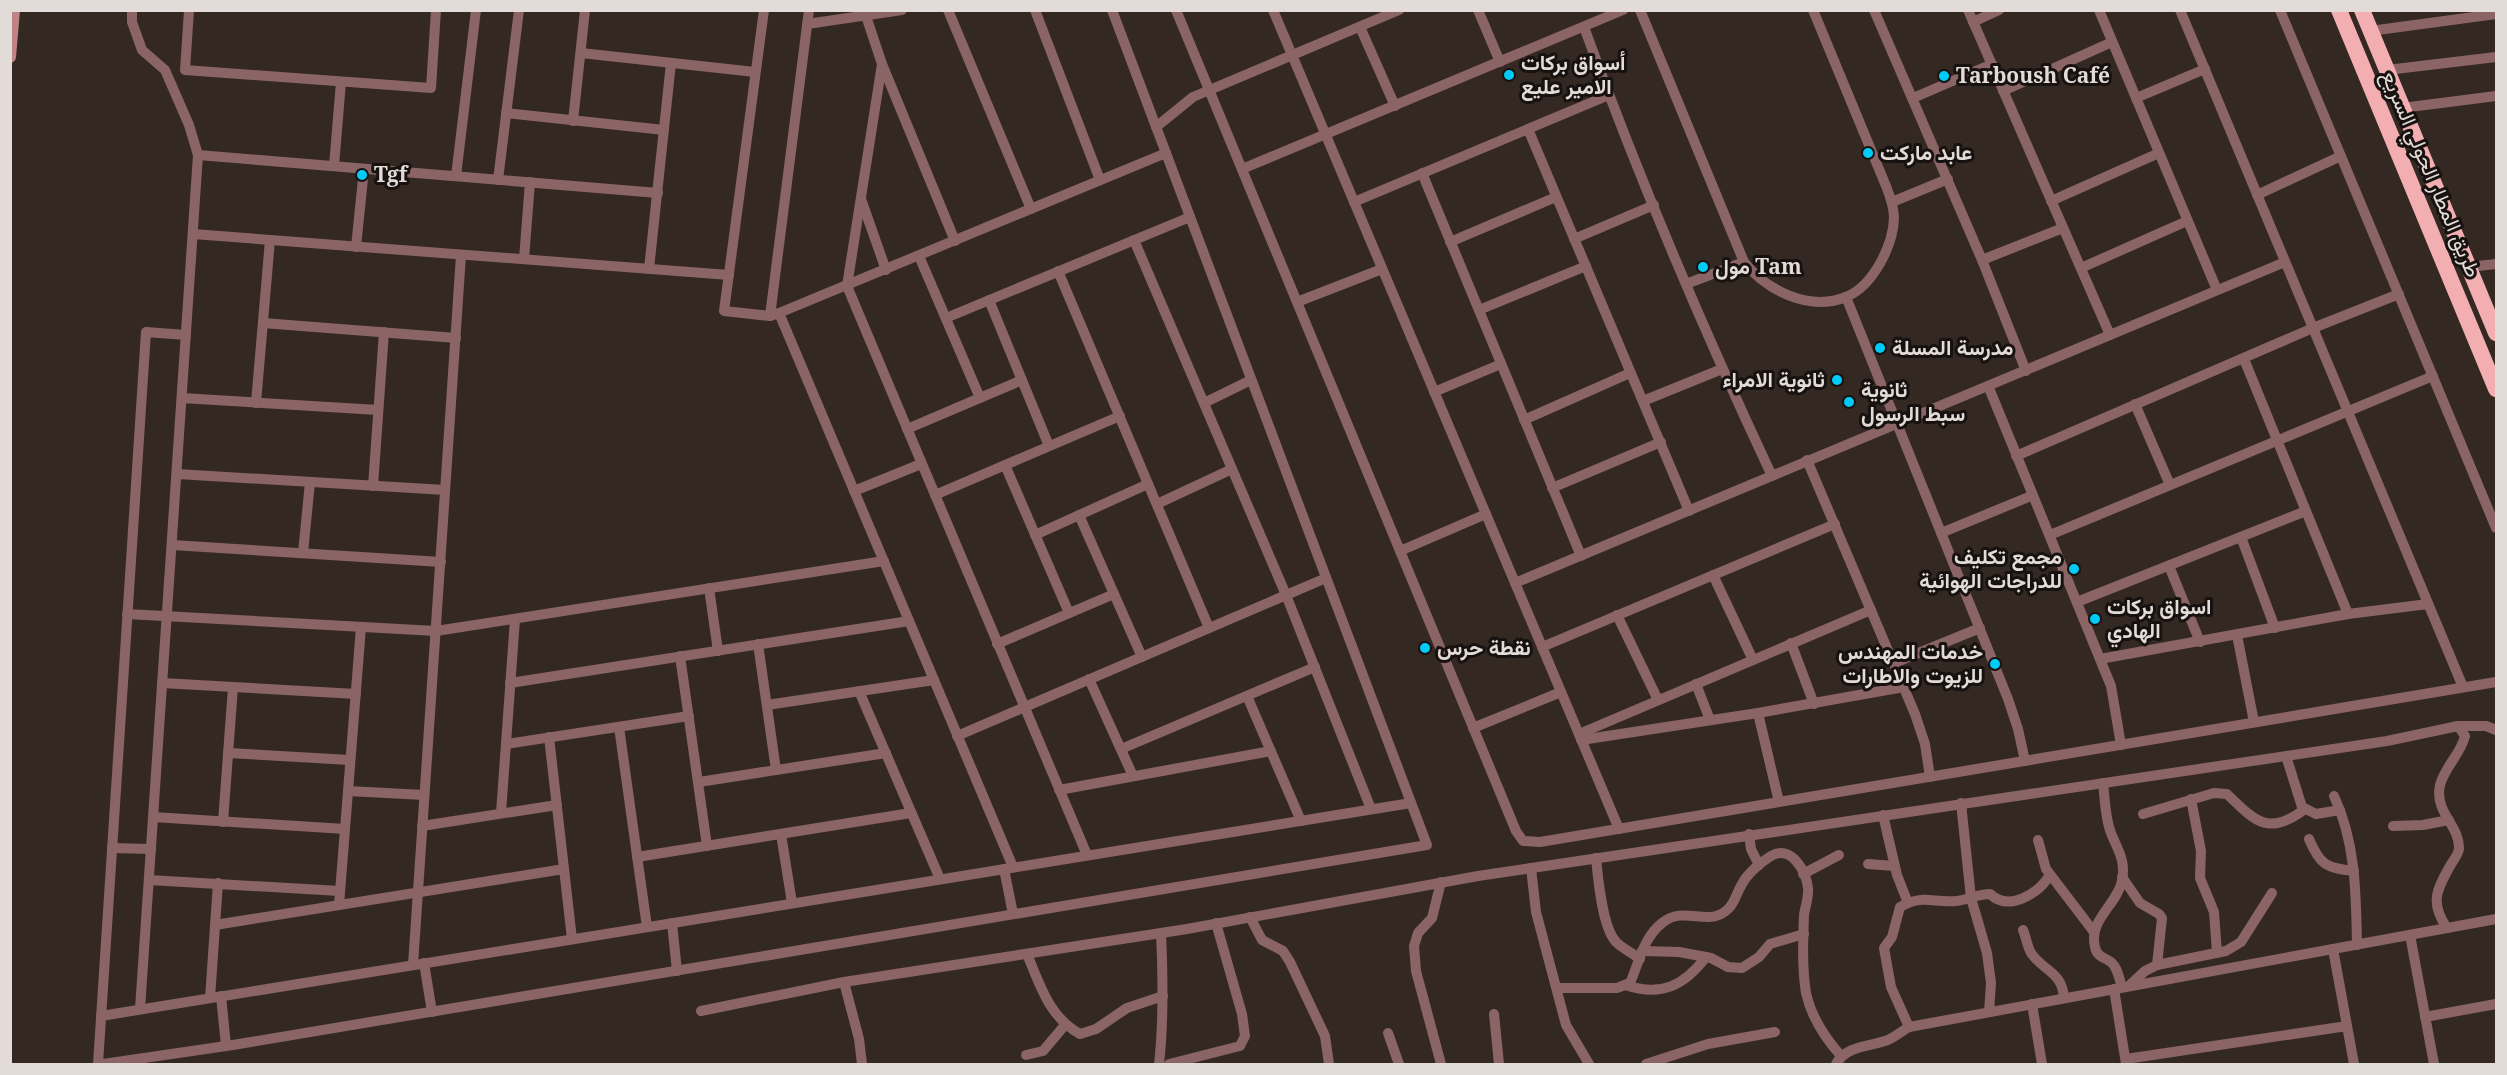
<svg xmlns="http://www.w3.org/2000/svg" width="2507" height="1075" viewBox="0 0 2507 1075" font-family="'Noto Serif',Vazirmatn,serif">
<rect width="100%" height="100%" fill="#332922"/>
<g fill="none" stroke-linecap="round" stroke-linejoin="round">
<!-- minor -->
<g stroke="#8b6465" stroke-width="10">
<polyline points="132,10 132,22 142,50 165,70 189,125 198,155 140,1009"/>
<polyline points="189,10 185,70 431,88 436,10"/>
<polyline points="764,10 724,311 770,316 779,313 1166,153"/>
<polyline points="948,10 1031,209"/>
<polyline points="1035,10 1100,180"/>
<polyline points="1176,10 1516,831 1523,841 1540,842 2496,682"/>
<polyline points="1273,10 1619,829"/>
<polyline points="1478,10 1500,62"/>
<path d="M1640 10 1744 262C1766 290 1809 312 1846 297 1873 286 1893 246 1894 218 1894 207 1890 196 1886 186L1813 10"/>
<polyline points="1874,10 1982,260 2026,371"/>
<polyline points="1968,10 2110,335"/>
<polyline points="2099,10 2217,290"/>
<polyline points="2180,10 2463,687"/>
<polyline points="2280,10 2496,528"/>
<polyline points="866,16 882,64 847,286 1087,855"/>
<polyline points="1973,22 1999,10"/>
<polyline points="807,24 902,10"/>
<polyline points="1360,27 1395,106"/>
<path d="M1584 27C1639 179 1703 329 1772 476"/>
<polyline points="2370,31 2496,14"/>
<polyline points="581,53 755,72"/>
<polyline points="882,64 955,241"/>
<polyline points="2387,70 2496,57"/>
<polyline points="2003,91 2112,42"/>
<polyline points="1913,98 1992,64"/>
<polyline points="2136,98 2205,69"/>
<polyline points="2402,108 2496,96"/>
<polyline points="506,113 664,130"/>
<polyline points="573,121 585,10"/>
<polyline points="1156,127 1193,97 1399,10"/>
<polyline points="1528,129 1689,511"/>
<polyline points="198,155 658,193"/>
<polyline points="334,166 341,82"/>
<polyline points="1242,169 1623,10"/>
<polyline points="1422,173 1581,556"/>
<polyline points="456,176 476,10"/>
<polyline points="498,180 519,10"/>
<polyline points="2257,195 2341,156"/>
<polyline points="861,199 886,270"/>
<polyline points="2051,201 2159,153"/>
<polyline points="1354,202 1609,95"/>
<polyline points="1892,202 1948,179"/>
<polyline points="193,234 729,275"/>
<polyline points="1574,239 1654,205"/>
<polyline points="1134,240 1286,595 1371,809"/>
<polyline points="1450,242 1556,197"/>
<polyline points="356,247 364,169"/>
<polyline points="919,256 980,398"/>
<polyline points="524,259 530,182"/>
<polyline points="1982,260 2063,228"/>
<polyline points="2469,267 2496,264"/>
<polyline points="2081,268 2187,221"/>
<polyline points="649,269 671,63"/>
<polyline points="1058,271 1209,628"/>
<polyline points="1686,284 1744,262"/>
<polyline points="1846,297 2008,699 2018,729 2025,761"/>
<polyline points="989,300 1049,446"/>
<polyline points="1297,302 1382,269"/>
<polyline points="1479,310 1586,266"/>
<polyline points="779,313 1013,867"/>
<polyline points="770,316 809,10"/>
<polyline points="946,318 1190,217"/>
<polyline points="263,323 456,338"/>
<polyline points="2244,359 2348,614"/>
<polyline points="1989,388 2111,686 2121,745"/>
<polyline points="1434,392 1501,364"/>
<polyline points="182,398 378,410"/>
<polyline points="1643,401 1722,369"/>
<polyline points="256,403 270,240"/>
<polyline points="1204,403 1251,380"/>
<polyline points="2135,404 2170,485"/>
<polyline points="1524,420 1630,373"/>
<polyline points="907,429 1022,380"/>
<polyline points="2016,456 2313,328 2399,294"/>
<polyline points="1807,460 1915,714 1925,744 1930,777"/>
<polyline points="1005,465 1069,613"/>
<polyline points="177,474 445,490"/>
<polyline points="373,486 384,332"/>
<polyline points="1552,488 1661,442"/>
<polyline points="854,491 921,464"/>
<polyline points="935,495 1120,416"/>
<polyline points="1157,504 1232,469"/>
<polyline points="1079,515 1142,657"/>
<polyline points="1941,533 2031,496"/>
<polyline points="1035,535 1148,484"/>
<polyline points="2050,535 2433,376"/>
<polyline points="2241,537 2275,628"/>
<polyline points="172,545 441,562"/>
<polyline points="1400,551 1486,514"/>
<polyline points="303,553 310,482"/>
<polyline points="2169,566 2200,642"/>
<polyline points="1713,575 1753,660"/>
<polyline points="1515,583 2285,262"/>
<polyline points="709,588 718,651"/>
<polyline points="2077,602 2306,511"/>
<polyline points="127,614 436,631 884,561"/>
<polyline points="1617,615 1658,700"/>
<polyline points="2237,635 2254,722"/>
<polyline points="1791,643 1814,704"/>
<polyline points="758,644 776,770"/>
<polyline points="997,644 1114,594"/>
<polyline points="1542,647 1835,524"/>
<polyline points="680,656 707,846"/>
<polyline points="2100,659 2348,614 2428,604"/>
<polyline points="1894,663 1980,628"/>
<polyline points="1089,679 1133,776"/>
<polyline points="162,683 356,694"/>
<polyline points="510,683 909,621"/>
<polyline points="1696,684 1710,720"/>
<polyline points="859,691 940,879"/>
<polyline points="1247,696 1301,821"/>
<polyline points="767,705 934,680"/>
<polyline points="1758,713 1779,802"/>
<polyline points="2458,726 2486,726 2496,730"/>
<polyline points="619,727 647,927"/>
<polyline points="1473,728 1561,692"/>
<polyline points="1579,734 1871,610"/>
<polyline points="957,736 1326,578"/>
<polyline points="549,737 572,939"/>
<polyline points="1581,740 1758,713 1904,687"/>
<polyline points="506,744 689,716"/>
<polyline points="1121,749 1315,667"/>
<polyline points="228,753 350,760"/>
<polyline points="2286,756 2302,807 2316,814 2340,810"/>
<polyline points="699,782 886,753"/>
<path d="M2103 783C2105 799 2105 818 2111 833 2118 851 2126 860 2122 881 2117 905 2088 920 2095 947 2097 957 2104 957 2111 962 2118 968 2119 979 2122 987"/>
<polyline points="1059,790 1271,751"/>
<polyline points="348,791 424,795"/>
<path d="M2334 796C2356 843 2356 894 2357 945"/>
<polyline points="2191,799 2201,851 2200,878 2214,912 2217,953"/>
<polyline points="1961,803 1971,898 1987,953 1991,983 1989,1012"/>
<polyline points="501,813 515,619"/>
<path d="M2143 814 2214 793 2227 794C2255 821 2268 837 2305 809"/>
<polyline points="1883,815 1897,875 1908,903"/>
<polyline points="153,817 345,829"/>
<polyline points="223,822 233,687"/>
<polyline points="422,826 557,805"/>
<polyline points="2393,826 2423,825 2449,820"/>
<polyline points="781,834 792,903"/>
<polyline points="1749,834 1751,849 1759,865"/>
<path d="M2309 839C2320 865 2326 868 2354 871"/>
<polyline points="2038,840 2046,869 2094,932"/>
<polyline points="112,848 151,849"/>
<polyline points="637,857 911,813"/>
<path d="M1596 858C1598 878 1602 927 1616 942 1622 948 1632 953 1640 959"/>
<polyline points="1868,864 1894,866"/>
<polyline points="1531,868 1536,912 1566,1025 1589,1064"/>
<polyline points="1004,869 1013,914"/>
<polyline points="1803,874 1839,855"/>
<polyline points="2122,877 2140,903 2159,914 2162,918 2157,965"/>
<polyline points="149,880 340,891"/>
<polyline points="339,905 361,627"/>
<polyline points="1250,917 1262,940 1283,951 1290,962 1325,1036 1329,1064"/>
<polyline points="672,923 677,971"/>
<polyline points="215,925 564,869"/>
<path d="M2023 930C2026 937 2027 946 2031 953 2044 972 2062 971 2064 998"/>
<polyline points="2410,935 2434,1064"/>
<polyline points="2333,949 2354,1064"/>
<polyline points="1642,951 1679,952 1711,958 1728,967 1742,968 1759,957 1770,944 1804,934"/>
<path d="M1027 954C1040 985 1049 1017 1080 1034L1096 1029 1127 1008 1163 996"/>
<polyline points="424,963 432,1012"/>
<polyline points="413,965 461,255"/>
<polyline points="844,982 859,1039 862,1064"/>
<path d="M1625 985C1661 997 1684 986 1706 957"/>
<polyline points="2130,985 2145,971 2157,965 2226,951 2241,942 2272,893"/>
<path d="M1558 988H1617L1630 983C1639 963 1643 938 1662 923 1685 904 1710 929 1729 908 1735 902 1737 892 1742 884 1747 874 1761 862 1771 856 1791 844 1806 871 1808 888 1809 897 1805 907 1804 915 1803 941 1802 968 1806 993 1811 1016 1826 1039 1841 1056"/>
<polyline points="2114,989 2126,1064"/>
<polyline points="221,996 226,1046"/>
<polyline points="210,998 218,883"/>
<polyline points="2032,1004 2042,1064"/>
<path d="M701 1011 844 982 1187 929 1478 876 2387 741 2458 726 2465 736C2461 754 2445 766 2440 785 2434 813 2460 825 2459 849 2458 855 2453 861 2450 866 2436 891 2430 903 2447 928"/>
<polyline points="1494,1014 1499,1064"/>
<polyline points="101,1016 1411,803"/>
<polyline points="2425,1017 2496,1004"/>
<path d="M1909 1027 1891 987 1884 948 1892 937 1900 907C1923 894 1932 903 1956 901 1968 900 1978 894 1990 894 2009 912 2038 894 2050 875"/>
<polyline points="1388,1033 1399,1064"/>
<polyline points="1026,1055 1043,1051 1065,1025"/>
<polyline points="2126,1059 2347,1026"/>
<polyline points="98,1064 146,332 186,335"/>
<polyline points="103,1064 233,1045 1427,845 1112,10"/>
<path d="M1159 1064C1164 1021 1163 977 1161 933"/>
<polyline points="1169,1064 1240,1046 1245,1036 1242,1014 1216,923"/>
<polyline points="1441,1064 1416,971 1414,946 1418,933 1432,918 1441,882"/>
<polyline points="1646,1064 1708,1044 1775,1032"/>
<path d="M1836 1064C1847 1045 1869 1047 1888 1040 1895 1037 1902 1031 1909 1027L2496 919"/>
</g>
<!-- secondary -->
<polyline stroke="#c18486" stroke-width="12" points="10,57 14,10"/>
<!-- trunk -->
<g stroke="#f2aeb0" stroke-width="16">
<polyline points="2339,10 2496,389"/>
<polyline points="2362,10 2496,333"/>
</g>
</g>
<!-- markers -->
<g fill="#00cbf8" stroke="#171210" stroke-width="2">
<circle cx="1509" cy="75" r="6"/>
<circle cx="1944" cy="76" r="6"/>
<circle cx="1868" cy="153" r="6"/>
<circle cx="362" cy="175" r="6"/>
<circle cx="1703" cy="267" r="6"/>
<circle cx="1880" cy="348" r="6"/>
<circle cx="1837" cy="380" r="6"/>
<circle cx="1849" cy="402" r="6"/>
<circle cx="2074" cy="569" r="6"/>
<circle cx="2095" cy="619" r="6"/>
<circle cx="1425" cy="648" r="6"/>
<circle cx="1995" cy="664" r="6"/>
</g>
<g text-anchor="middle" stroke-width="6" stroke-linejoin="round" paint-order="stroke">
<!-- poi labels -->
<g font-size="21" font-weight="bold" fill="#e2dbd7" stroke="#171210" text-anchor="start">
<text x="1521" y="70">أسواق بركات<tspan x="1521" dy="24">الامير عليع</tspan></text>
<text x="1956" y="83">Tarboush Café</text>
<text x="1880" y="160">عابد ماركت</text>
<text x="374" y="182">Tgf</text>
<text x="1715" y="274">مول Tam</text>
<text x="1892" y="355">مدرسة المسلة</text>
<text x="1825" y="387" text-anchor="end">ثانوية الامراء</text>
<text x="1861" y="397">ثانوية<tspan x="1861" dy="24">سبط الرسول</tspan></text>
<text x="2062" y="564" text-anchor="end">مجمع تكليف<tspan x="2062" dy="24">للدراجات الهوائية</tspan></text>
<text x="2107" y="614">اسواق بركات<tspan x="2107" dy="24">الهادي</tspan></text>
<text x="1437" y="655">نقطة حرس</text>
<text x="1983" y="659" text-anchor="end">خدمات المهندس<tspan x="1983" dy="24">للزيوت والاطارات</tspan></text>
</g>
<!-- street labels -->
<g font-size="21" fill="#e2dbd7" stroke="#171210">
<text transform="translate(2431 174) rotate(67)" y="7">طريق المطار الحولي السريع</text>
</g>
</g>
<!-- border -->
<rect width="2507" height="1075" fill="none" stroke="#e2dbd7" stroke-width="24"/>
</svg>
